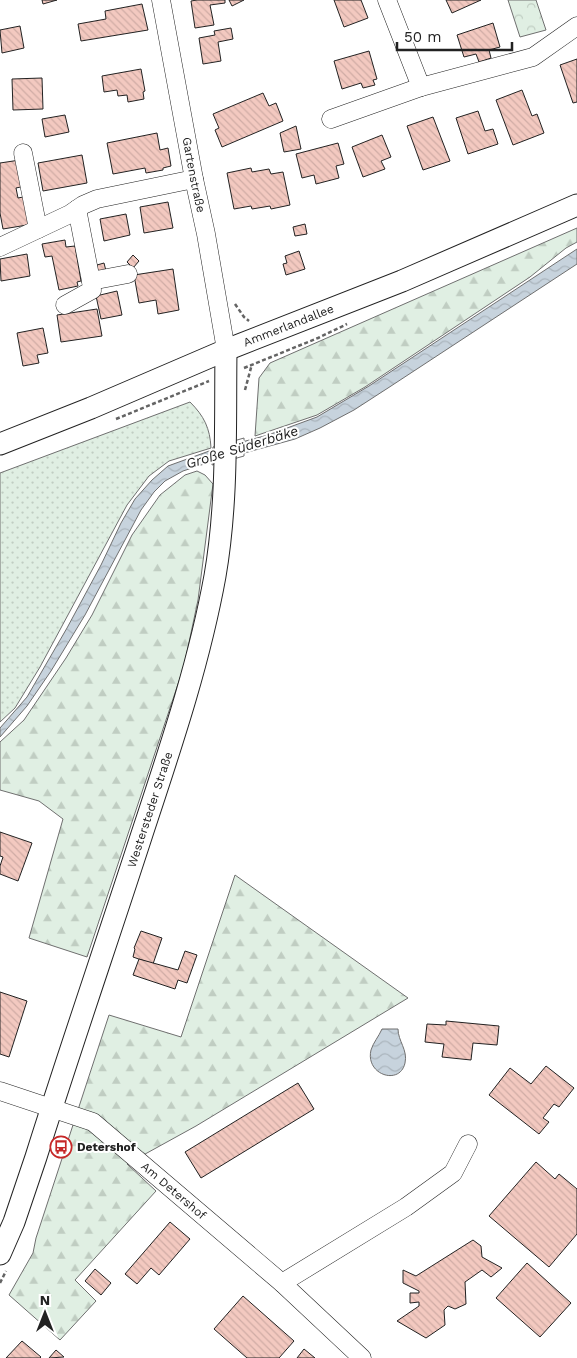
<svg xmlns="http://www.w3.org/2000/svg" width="577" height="1358" viewBox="0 0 577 1358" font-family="'Work Sans',sans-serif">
<defs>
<pattern id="grass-dots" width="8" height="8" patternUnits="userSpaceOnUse" patternTransform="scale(1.25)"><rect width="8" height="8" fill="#e0efe3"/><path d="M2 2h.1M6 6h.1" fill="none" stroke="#c0cdc2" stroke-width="1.8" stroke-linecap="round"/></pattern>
<pattern id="forest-firs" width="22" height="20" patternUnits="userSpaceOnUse" patternTransform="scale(1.25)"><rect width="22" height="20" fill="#e0efe3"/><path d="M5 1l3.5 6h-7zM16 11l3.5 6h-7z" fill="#c0cdc2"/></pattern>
<pattern id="park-crowns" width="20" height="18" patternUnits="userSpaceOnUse" patternTransform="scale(1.25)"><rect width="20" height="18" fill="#e0efe3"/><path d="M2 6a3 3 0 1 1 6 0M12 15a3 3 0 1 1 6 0" fill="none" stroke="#c0cdc2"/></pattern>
<pattern id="water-waves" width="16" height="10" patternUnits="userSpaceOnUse" patternTransform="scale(1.25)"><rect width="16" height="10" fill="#c7d3dd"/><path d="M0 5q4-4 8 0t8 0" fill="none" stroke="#abb5bd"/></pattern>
<pattern id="building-back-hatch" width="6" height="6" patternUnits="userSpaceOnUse" patternTransform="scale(1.25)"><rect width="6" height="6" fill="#f3c9c0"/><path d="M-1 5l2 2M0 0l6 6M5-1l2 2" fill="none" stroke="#d0aca5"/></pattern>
</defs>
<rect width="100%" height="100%" fill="#fff"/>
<!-- grass -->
<path fill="url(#grass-dots)" stroke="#6f6f6f" d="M190 402C204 416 210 428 211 448L169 461 149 476 127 505 40 667 15 708 0 722V473Z"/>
<!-- forest -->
<g fill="url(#forest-firs)" stroke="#6f6f6f">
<polygon points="577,228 577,242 566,248 530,277 365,387 317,415 255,436 259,378 270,363"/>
<polygon points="197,471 205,475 213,484 198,600 184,666 87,957 29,938 63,819 39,801 0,790 0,742 24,720 66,658 92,615 132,535 160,495 185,475"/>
<polygon points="235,875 408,998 196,1126 127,1164 156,1191 75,1280 96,1301 60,1340 9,1295 33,1253 36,1238 109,1015 181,1037"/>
</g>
<!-- park -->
<polygon fill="url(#park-crowns)" stroke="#6f6f6f" points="508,0 536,0 546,30 520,37"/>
<!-- water -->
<g fill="url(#water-waves)" stroke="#6f6f6f">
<polygon points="577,249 577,264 388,388 354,410 320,428 295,439 201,465 183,471 165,481 154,492 141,510 85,615 51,671 27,706 0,737 0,728 27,697 67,628 101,565 121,523 135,499 152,480 168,466 212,450 268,435 317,417 369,386"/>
<path d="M382 1029H398C398 1041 408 1050 405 1063 400 1086 365 1075 371 1050 373 1043 379 1036 382 1029Z"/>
</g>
<!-- pier -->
<polygon fill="#fff" stroke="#6f6f6f" points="244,438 244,456 212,465 213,447"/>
<!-- building -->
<g fill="url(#building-back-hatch)" stroke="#222">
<polygon points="42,0 57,0 43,4"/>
<polygon points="197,0 225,0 225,3 210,5 214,25 195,28 191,1"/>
<polygon points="229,0 244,0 232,6"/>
<polygon points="334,0 361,0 368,18 344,27"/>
<polygon points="446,0 481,0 452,13"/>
<polygon points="142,4 148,30 81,41 78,24 106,19 105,11"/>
<polygon points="493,23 500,47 489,50 491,58 479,62 476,54 464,57 457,35"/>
<polygon points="20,26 24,48 2,53 0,30"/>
<polygon points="231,28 233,39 218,42 221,61 203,64 199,38 215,35 214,31"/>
<polygon points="369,51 377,79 373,80 375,85 363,88 361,83 342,89 334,61"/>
<polygon points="577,59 577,102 573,103 560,65"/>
<polygon points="141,69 145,91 143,92 144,99 128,102 127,95 118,96 117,90 104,92 102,76"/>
<polygon points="42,78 43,109 13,110 12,79"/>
<polygon points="522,90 532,116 537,114 544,133 513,145 496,100"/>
<polygon points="263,93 269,106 276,103 283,121 222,147 215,130 219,128 213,114"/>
<polygon points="478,111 485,131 493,129 498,144 468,154 456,118"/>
<polygon points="65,115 69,132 45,137 42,119"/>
<polygon points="433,117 450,161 423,170 407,126"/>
<polygon points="296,126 301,149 284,152 280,133"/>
<polygon points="157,133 160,150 168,148 171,166 163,168 163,170 146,173 145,168 113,174 107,143"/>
<polygon points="382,135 391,157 381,161 385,169 363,177 352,147"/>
<polygon points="338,143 344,164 336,166 339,178 316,184 314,175 302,178 296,154"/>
<polygon points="82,155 87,183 43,191 38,163"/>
<polygon points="20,160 25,186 16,188 18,198 28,196 33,224 3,229 0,213 0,163"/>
<polygon points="251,168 252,172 269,169 271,174 283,172 290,205 271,209 270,206 252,209 251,206 234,209 227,173"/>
<polygon points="168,202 173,228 144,233 140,207"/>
<polygon points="126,214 130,235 104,241 100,219"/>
<polygon points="305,224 307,234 295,236 293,227"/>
<polygon points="65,240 66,247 75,246 81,281 77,282 78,286 59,290 52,256 45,257 42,244"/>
<polygon points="299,251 305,269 286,275 283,264 287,263 285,256"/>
<polygon points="27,254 30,276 1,281 0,259"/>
<polygon points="133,255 139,261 133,268 127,262"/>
<polygon points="104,263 106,271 98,272 97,265"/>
<polygon points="173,269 179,310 158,314 156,300 139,303 134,275"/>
<polygon points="117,291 122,315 101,319 96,296"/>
<polygon points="97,309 102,336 61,342 57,315"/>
<polygon points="43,328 48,353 37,355 39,363 23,366 17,333"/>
<polygon points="0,832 32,843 18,881 0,874 0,866 3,857 0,856"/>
<polygon points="141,931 162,938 153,964 133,957 135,949 134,948"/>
<polygon points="185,951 197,955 187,983 178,980 175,989 133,975 139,959 178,970"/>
<polygon points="0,992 27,1001 9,1057 0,1054"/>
<polygon points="446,1021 499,1026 497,1045 473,1043 471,1060 442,1057 444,1044 425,1042 427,1024 446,1025"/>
<polygon points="546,1066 574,1088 559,1107 554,1104 543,1118 549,1122 539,1134 489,1095 510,1068 531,1084"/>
<polygon points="298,1083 314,1109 201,1178 185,1152"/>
<polygon points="536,1162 555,1179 559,1174 577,1189 577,1234 549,1267 489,1216"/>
<polygon points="170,1222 190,1239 159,1275 151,1268 137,1284 125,1274"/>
<polygon points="473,1240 481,1246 482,1257 502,1268 491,1277 482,1270 465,1282 466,1304 455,1309 448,1306 444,1310 445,1325 426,1338 397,1321 419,1306 419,1302 410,1303 410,1293 419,1293 419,1291 403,1283 403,1270 416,1276"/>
<polygon points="527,1263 571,1303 540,1337 496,1298"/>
<polygon points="95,1269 111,1283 101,1295 85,1281"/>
<polygon points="243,1296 294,1341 279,1358 247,1358 214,1329"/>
<polygon points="22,1341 41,1357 40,1358 6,1358"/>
<polygon points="304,1349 315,1358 297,1358"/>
<polygon points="56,1350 64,1357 49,1358"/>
</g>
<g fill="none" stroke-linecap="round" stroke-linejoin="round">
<!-- minor casing -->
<g stroke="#222" stroke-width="19">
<g id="minor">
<path id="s1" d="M161 0 194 179 206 234 226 350"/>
<polyline points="387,0 421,87 533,57 577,26"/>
<polyline points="331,119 421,87"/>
<polyline points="23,153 38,229"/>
<polyline points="77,209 91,281 128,274"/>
<polyline points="0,247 70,214 83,205 97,199 194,179"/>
<polyline points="65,305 92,290 91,281"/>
<path id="s2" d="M0 1091 93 1122 282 1283 362 1358"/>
<polyline points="282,1283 406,1207 453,1173 468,1144"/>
</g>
</g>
<!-- major casing -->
<g stroke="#222" stroke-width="23">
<g id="major">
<path id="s3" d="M0 444 91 408 226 350 402 281 577 205"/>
<path id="s4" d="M0 1254 14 1222 36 1157C70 1049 107 942 142 834 170 749 199 664 215 576 228 501 225 425 226 350"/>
</g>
</g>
<!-- path -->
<g stroke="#646464" stroke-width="2.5" stroke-dasharray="4 2.5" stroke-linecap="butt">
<polyline points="235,304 244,317 249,321"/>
<polyline points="244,368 318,338 347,324"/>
<polyline points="245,390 252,364"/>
<polyline points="116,419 209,381"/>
<polyline points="0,1283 6,1271"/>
</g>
<!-- minor -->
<use href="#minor" stroke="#fff" stroke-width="18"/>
<!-- major -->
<use href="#major" stroke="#fff" stroke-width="21"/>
</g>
<!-- icons -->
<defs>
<g id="bus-ring" transform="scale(1.125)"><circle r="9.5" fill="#fff" stroke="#c62828" stroke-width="1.5"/><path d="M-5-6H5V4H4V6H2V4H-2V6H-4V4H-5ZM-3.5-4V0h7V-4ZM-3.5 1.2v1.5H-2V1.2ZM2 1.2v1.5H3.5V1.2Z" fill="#c62828"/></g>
</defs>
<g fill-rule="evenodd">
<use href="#bus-ring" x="61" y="1147"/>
</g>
<g text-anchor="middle" stroke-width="4" stroke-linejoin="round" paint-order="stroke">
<!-- street labels -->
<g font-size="12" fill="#222" stroke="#fff">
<text dy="4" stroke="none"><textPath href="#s1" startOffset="178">Gartenstraße</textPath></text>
<text dy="4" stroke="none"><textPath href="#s3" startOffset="312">Ammerlandallee</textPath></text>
<text dy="4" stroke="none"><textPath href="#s4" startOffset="469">Westersteder Straße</textPath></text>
<text dy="4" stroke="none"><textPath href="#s2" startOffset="204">Am Detershof</textPath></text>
</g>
<!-- poi labels -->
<g font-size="12" font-weight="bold" fill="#222" stroke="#fff" text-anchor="start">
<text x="77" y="1151">Detershof</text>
</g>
<!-- water labels -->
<g font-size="14" font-style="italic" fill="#222" stroke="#fff">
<text transform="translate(242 447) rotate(-17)" y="5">Große Süderbäke</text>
</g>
</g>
<!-- north arrow -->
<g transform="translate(45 1313)" stroke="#ffffff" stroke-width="4" paint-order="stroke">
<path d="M0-4L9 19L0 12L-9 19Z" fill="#222222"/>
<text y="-8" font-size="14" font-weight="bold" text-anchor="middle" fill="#222222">N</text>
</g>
<!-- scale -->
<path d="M397 42v8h115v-8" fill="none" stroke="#222222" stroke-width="2.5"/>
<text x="404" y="42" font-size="15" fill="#222222" stroke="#ffffff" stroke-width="4" paint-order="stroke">50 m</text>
</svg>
